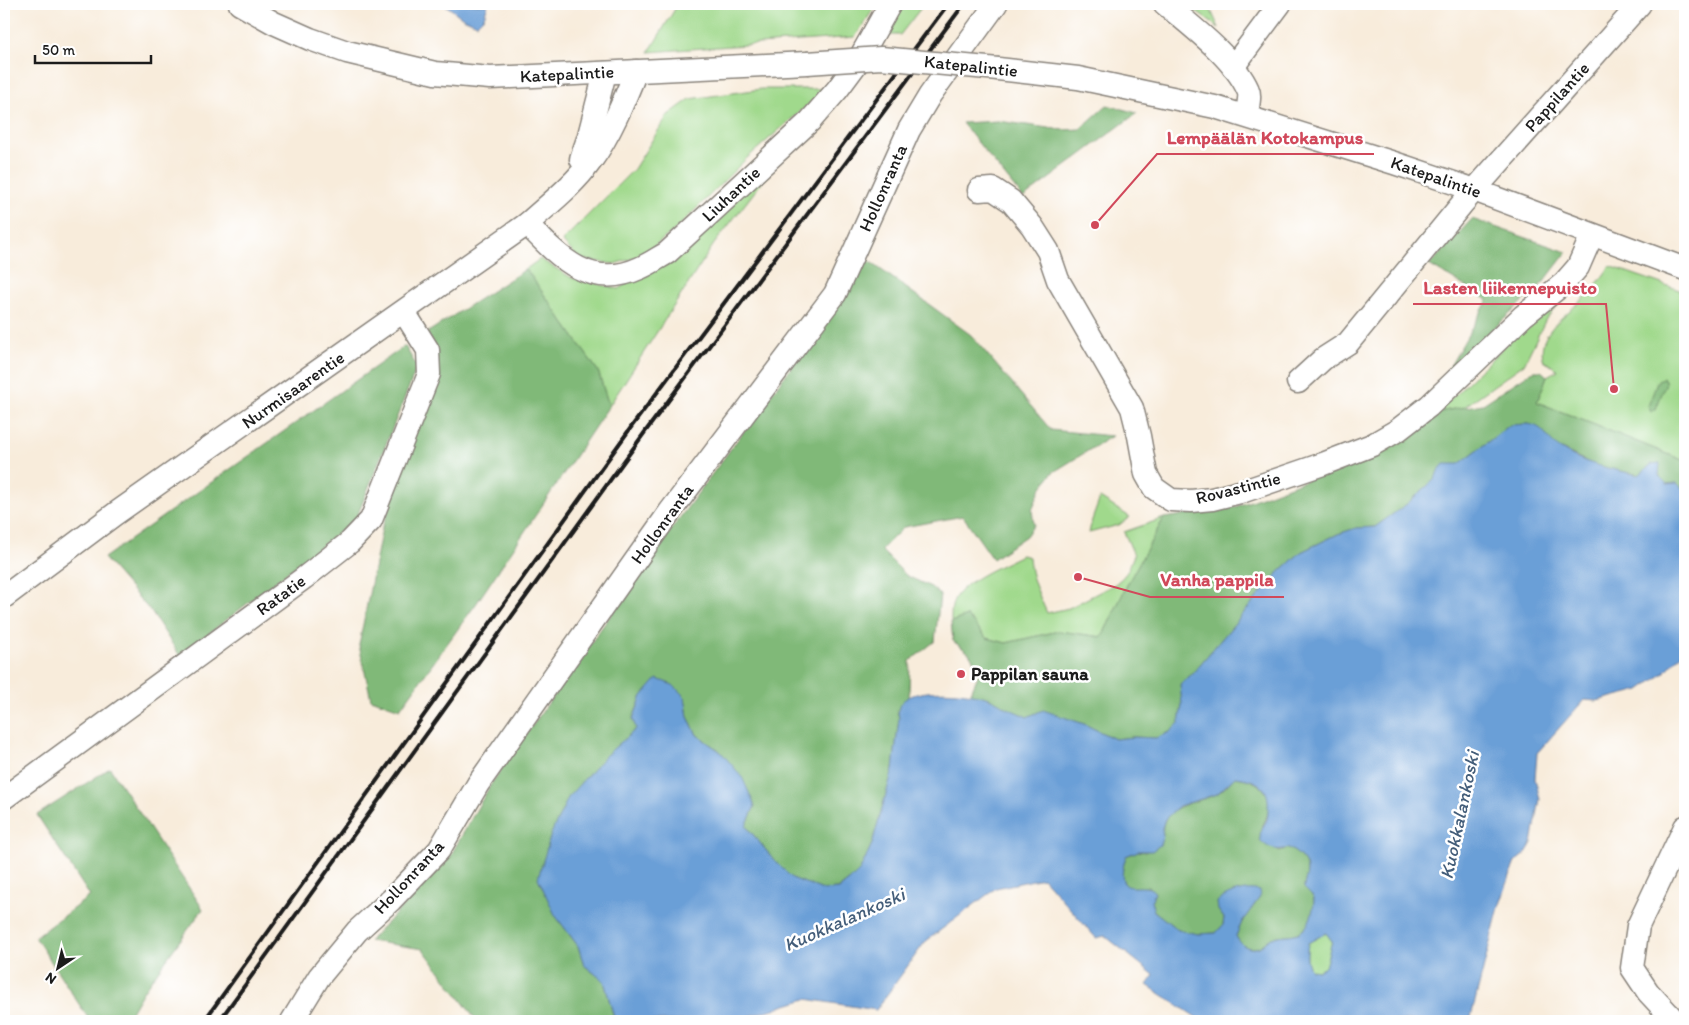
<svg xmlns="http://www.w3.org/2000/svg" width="1689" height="1025" viewBox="0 0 1689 1025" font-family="Itim,sans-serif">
<rect width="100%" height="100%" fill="#fff"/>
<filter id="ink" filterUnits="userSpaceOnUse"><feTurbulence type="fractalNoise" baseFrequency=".02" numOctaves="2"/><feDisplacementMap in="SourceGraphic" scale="10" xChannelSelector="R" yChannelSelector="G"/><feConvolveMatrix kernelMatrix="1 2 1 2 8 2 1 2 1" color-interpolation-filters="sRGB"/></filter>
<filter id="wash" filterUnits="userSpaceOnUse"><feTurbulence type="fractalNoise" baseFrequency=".0096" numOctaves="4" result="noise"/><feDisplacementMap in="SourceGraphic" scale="20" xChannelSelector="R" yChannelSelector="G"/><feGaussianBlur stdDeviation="1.12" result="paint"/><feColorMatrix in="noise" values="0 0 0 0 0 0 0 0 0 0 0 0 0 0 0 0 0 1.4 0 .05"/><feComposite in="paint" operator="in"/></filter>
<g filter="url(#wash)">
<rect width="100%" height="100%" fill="#f8ecdb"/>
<!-- green -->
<g fill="#a0d98c" stroke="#5e7a54">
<polygon points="678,4 877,4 855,37 649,52"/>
<polygon points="902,4 924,4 900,35 887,35"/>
<polygon points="1185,4 1208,4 1219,28"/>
<polygon points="761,89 826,89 747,158 677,228 642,256 614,264 579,259 562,241 634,169 668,115 690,99"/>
<polygon points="773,168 714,244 609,406 598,371 526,269 540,259 572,278 619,289"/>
<path d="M1610 266 1685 292V461L1537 402 1547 376 1558 370 1544 361C1534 335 1567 314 1583 299 1593 289 1602 278 1610 266Z"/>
<polygon points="1557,294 1562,300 1546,319 1524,364 1464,407 1438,412"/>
<polygon points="1100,498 1130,517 1119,525 1089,533 1092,520"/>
<path d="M1164 518 1128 583 1102 637 1059 631 1006 643 987 638 967 616 951 622C951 613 951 606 955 598 965 580 1003 565 1022 555L1029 557C1030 577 1039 595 1047 613L1069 608 1115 584 1122 578 1127 572 1134 555 1124 532Z"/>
<path d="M1326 933 1332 941 1325 968 1318 971 1311 970C1305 961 1307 953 1308 943Z"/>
</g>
<!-- forest -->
<g fill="#80b978" stroke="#4e6a4a">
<polygon points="1107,105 1137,113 1023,198 962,123 998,121 1063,130 1080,129"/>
<polygon points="1472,219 1567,252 1543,283 1446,373 1488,300 1429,265"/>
<polygon points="865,258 971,335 1051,430 1112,436 1052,473 1040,490 1032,510 1034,525 1026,536 993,559 963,516 904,527 881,550 907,576 931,587 940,595 935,641 910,661 909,697 904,701 897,711 899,718 893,769 872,844 860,870 850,880 838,889 823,890 792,878 774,860 746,826 755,806 721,752 697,735 688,717 685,697 642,696 633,718 637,729 605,756 555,915 578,946 584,965 604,981 615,1021 477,1021 423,949 369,941 448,860 491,784 673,527 860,274"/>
<polygon points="526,269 598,371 609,406 476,604 400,709 371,699 359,645 382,528 403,466 428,332"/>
<polygon points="405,346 417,367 356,519 180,656 152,613 104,558"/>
<polygon points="1533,371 1541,371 1547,376 1537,402 1685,461 1685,491 1677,483 1667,484 1659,476 1659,463 1652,464 1639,475 1594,465 1557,447 1547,437 1528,424 1510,425 1459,464 1438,471 1435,479 1407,504 1375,527 1356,528 1338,534 1301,552 1276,575 1191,675 1181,684 1182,705 1179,724 1170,732 1156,738 1133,737 1115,739 1084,724 1064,718 1027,717 1009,709 990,698 970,694 980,671 969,653 953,641 951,622 967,616 987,638 1006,643 1059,631 1102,637 1128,583 1164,518 1235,507 1333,470 1438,412 1483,404"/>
<polygon points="1663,378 1666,383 1656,409 1651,412 1648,406 1658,380"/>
<polygon points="110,768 203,909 144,990 126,1021 90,1021 35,937 90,896 37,815"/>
<path d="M1235 777C1269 781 1278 802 1260 830L1279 851 1289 848C1298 854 1307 860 1307 871 1307 877 1304 882 1304 888L1314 898C1314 907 1312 921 1305 928 1296 938 1283 933 1272 938 1267 940 1264 945 1259 947 1249 951 1240 945 1236 936L1242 922 1260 897 1218 910 1224 918 1223 925 1216 933 1198 934 1178 930 1154 911 1151 901 1155 893 1149 887C1144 887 1137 889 1132 888 1117 885 1123 866 1126 856L1138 851 1146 852 1163 836C1158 805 1194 804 1214 795 1222 792 1229 783 1235 777Z"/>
</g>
<!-- water -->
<g fill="#6b9fd7" stroke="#445e7a" fill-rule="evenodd">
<polygon points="444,4 488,4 484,17 477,24 463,18"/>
<path d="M1528 424C1547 427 1544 438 1558 447 1582 464 1611 469 1639 475L1652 464 1660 463 1659 476 1667 484 1677 483 1685 491V650L1664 673 1640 690 1597 701 1584 700 1537 753 1535 779 1540 799 1532 843 1526 853 1515 862 1499 907 1470 1021H1202L1147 985 1154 975 1105 936 1096 938 1043 878 996 888 925 942 876 1010 806 999 734 1021H615L604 981 584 965 578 946 555 915 538 878 551 834 569 796 605 756 636 729 633 719 642 696 657 679 673 685 685 697 688 717 697 735 721 752 742 777 755 806 746 826 774 860 792 878 823 890 839 889 850 880 860 870 872 844 893 769 899 718C889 681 971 691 989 698 997 701 1003 706 1010 709 1015 712 1022 714 1027 717L1043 710 1084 724 1115 739 1133 737 1156 738 1170 732 1179 723 1182 705 1180 684 1191 675 1276 575 1301 552 1338 534 1356 528 1375 527 1407 504 1435 479 1438 471 1444 464H1459L1510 425ZM1235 777C1254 779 1270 785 1268 807 1268 810 1268 816 1267 819 1263 829 1260 826 1260 840 1270 850 1276 851 1289 848 1298 854 1307 860 1307 871 1307 877 1304 882 1304 888L1314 898C1314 907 1311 921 1305 928 1296 938 1283 933 1272 938 1267 940 1264 945 1259 947 1249 951 1240 945 1236 936L1242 922 1260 897 1259 891C1246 887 1227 893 1217 902L1218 910 1224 918 1223 925 1216 933 1198 934 1178 930 1154 911 1151 901 1155 893C1146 876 1111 906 1126 856L1138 851H1152L1160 845 1163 836 1162 828 1165 819 1179 806 1217 794ZM1326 933 1332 941 1325 967 1318 971 1311 970C1305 961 1307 953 1308 943Z"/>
</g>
</g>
<g filter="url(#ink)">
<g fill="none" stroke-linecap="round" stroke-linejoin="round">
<!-- minor casing -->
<g stroke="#8a847c" stroke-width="25">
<g id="minor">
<polyline points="240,4 274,23 310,39 347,52 435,73 490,78 807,63"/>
<path d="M1165 4C1191 26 1234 58 1248 90 1251 96 1247 109 1247 116"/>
<polyline points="1233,67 1280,4"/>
<polyline points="998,69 1078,78 1215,107 1394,163 1466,187 1685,269"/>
<polyline points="581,159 588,139 605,73"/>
<polyline points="979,190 993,189 1011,201 1032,226 1048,251 1058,280 1132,408 1139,436 1146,474 1154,488 1171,500 1191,501 1212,499 1244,491 1323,464 1372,445 1398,430 1429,406 1523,316 1564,283 1578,267 1592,235"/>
<path d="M527 224C559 257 590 291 640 268 650 264 658 258 667 253L810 121 837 90 857 63 890 4"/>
<polyline points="1298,382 1323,359 1348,343 1462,204 1640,4"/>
<path d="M4 597 115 514 527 224C549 204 574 185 591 161 610 135 624 101 636 71"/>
<polyline points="4,798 304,578 350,542 371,520 429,374 428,350 404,312"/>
<polyline points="292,1021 319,977 357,931 391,900 439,850 478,784 669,513 835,294 909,130 930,95 996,4"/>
<polyline points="1675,1021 1648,992 1632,968 1638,926 1685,827"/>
</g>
</g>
<!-- minor -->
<use href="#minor" stroke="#fff" stroke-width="22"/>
<!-- rail -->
<g stroke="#1c1c1c" stroke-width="4">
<polyline points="204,1021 632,426 948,4"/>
<polyline points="219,1021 645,432 964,4"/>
</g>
<!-- minor-bridge casing -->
<g stroke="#8a847c" stroke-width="25" stroke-linecap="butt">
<polyline id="minor-bridge" points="807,63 881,58 998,69"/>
</g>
<!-- minor-bridge -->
<use href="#minor-bridge" stroke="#fff" stroke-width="22"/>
</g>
</g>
<!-- markers -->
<circle fill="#d1495b" stroke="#fff" stroke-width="2" cx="961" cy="674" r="5"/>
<g text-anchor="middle" stroke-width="5" stroke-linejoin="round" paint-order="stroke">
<!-- street labels -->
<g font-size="18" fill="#1c1c1c" stroke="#fff">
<text transform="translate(971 66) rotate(6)" y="6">Katepalintie</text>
<text transform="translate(567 74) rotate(-3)" y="6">Katepalintie</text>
<text transform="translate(1557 97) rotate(-48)" y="6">Pappilantie</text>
<text transform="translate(1436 177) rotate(19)" y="6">Katepalintie</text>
<text transform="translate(883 188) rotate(-66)" y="6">Hollonranta</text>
<text transform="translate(731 194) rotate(-43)" y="6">Liuhantie</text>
<text transform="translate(293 390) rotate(-35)" y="6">Nurmisaarentie</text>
<text transform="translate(1238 488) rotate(-14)" y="6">Rovastintie</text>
<text transform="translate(662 524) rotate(-54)" y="6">Hollonranta</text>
<text transform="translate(281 595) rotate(-36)" y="6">Ratatie</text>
<text transform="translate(409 877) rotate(-47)" y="6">Hollonranta</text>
</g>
<!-- poi labels -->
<g font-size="18" font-weight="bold" fill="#1c1c1c" stroke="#fff" text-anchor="start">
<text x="971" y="680">Pappilan sauna</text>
</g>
<!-- water labels -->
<g font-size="19" font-style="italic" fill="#445e7a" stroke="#fff">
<text transform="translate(1459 815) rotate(-78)" y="7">Kuokkalankoski</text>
<text transform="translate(844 919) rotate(-24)" y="7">Kuokkalankoski</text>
</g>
</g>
<!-- callouts -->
<path fill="none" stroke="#d1495b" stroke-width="2" d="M1095 225L1157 154H1374M1614 389L1606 304H1413M1078 577L1150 597H1284"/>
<g fill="#d1495b" stroke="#fff" stroke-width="2">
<circle cx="1095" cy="225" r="5"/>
<circle cx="1614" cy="389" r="5"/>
<circle cx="1078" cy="577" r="5"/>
</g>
<g font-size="19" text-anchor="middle" font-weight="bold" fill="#d1495b" stroke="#fff" stroke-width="5" stroke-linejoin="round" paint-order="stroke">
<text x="1265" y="144">Lempäälän Kotokampus</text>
<text x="1510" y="294">Lasten liikennepuisto</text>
<text x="1217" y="586">Vanha pappila</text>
</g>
<!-- margin -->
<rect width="1689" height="1025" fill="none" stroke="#fff" stroke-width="20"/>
<!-- north arrow -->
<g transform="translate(58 968) rotate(215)" stroke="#ffffff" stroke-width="4" paint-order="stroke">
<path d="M0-4L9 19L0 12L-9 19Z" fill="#1c1c1c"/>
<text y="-8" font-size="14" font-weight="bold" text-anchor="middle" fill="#1c1c1c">N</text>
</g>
<!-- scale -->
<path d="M35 55v8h116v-8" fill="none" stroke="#1c1c1c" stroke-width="2.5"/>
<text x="42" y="55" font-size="15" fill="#1c1c1c" stroke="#ffffff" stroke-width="4" paint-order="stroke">50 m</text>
</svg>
